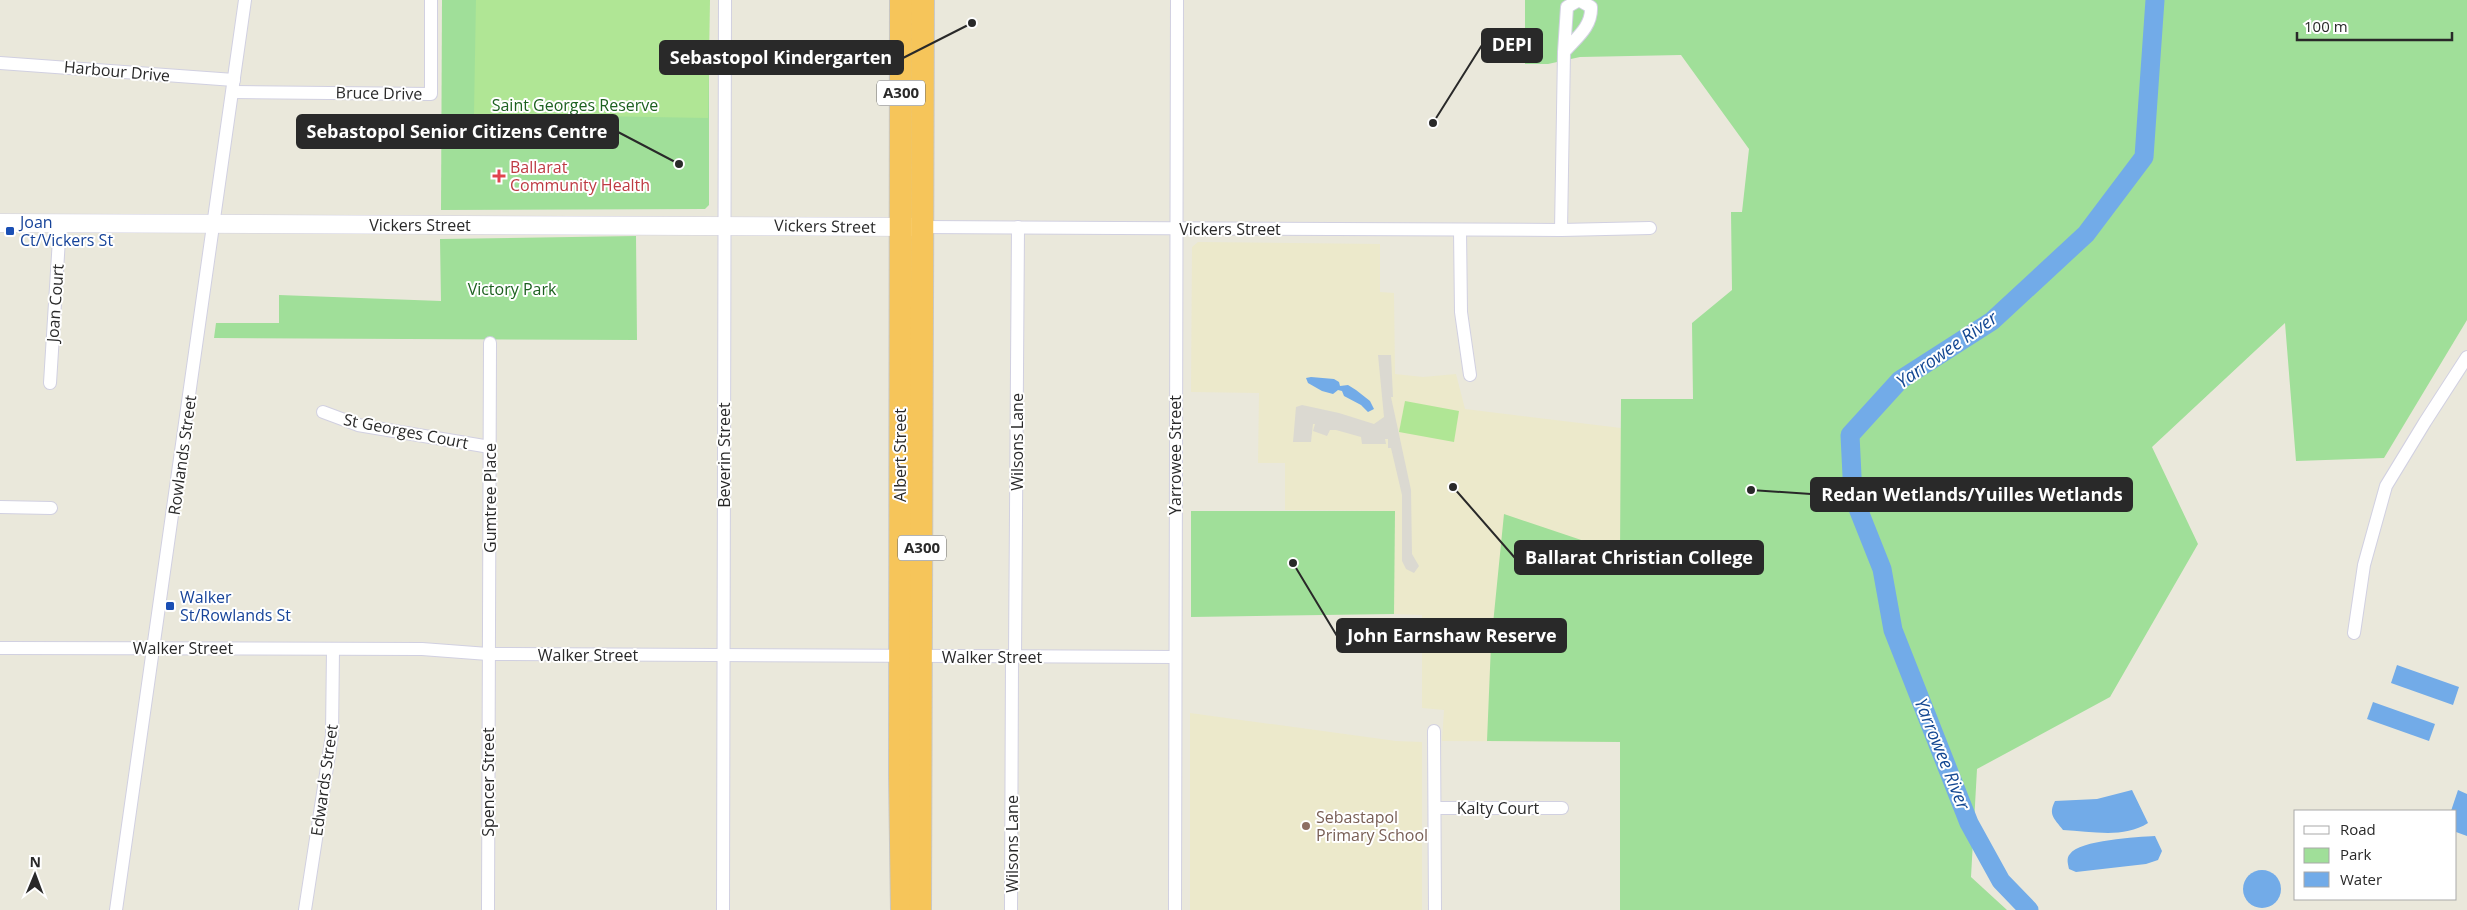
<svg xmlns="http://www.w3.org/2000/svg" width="2467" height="910" viewBox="0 0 2467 910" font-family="'Open Sans',sans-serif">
<rect width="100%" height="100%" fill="#eae8db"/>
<!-- education -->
<g fill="#ece9cb">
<polygon points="1198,242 1380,244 1380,292 1394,293 1395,374 1423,377 1456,374 1465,409 1621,428 1620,742 1442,741 1444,710 1422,708 1422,615 1394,614 1394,511 1285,510 1285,463 1258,463 1259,393 1191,392 1192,247"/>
<polygon points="1190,713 1396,741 1422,742 1422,910 1190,910"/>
</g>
<!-- green -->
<g fill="#a0df99">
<polygon points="442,0 709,0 709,205 705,209 441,210"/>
<polygon points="1525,0 2467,0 2467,320 2384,458 2296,461 2285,323 2152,447 2198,544 2110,697 1977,769 1971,877 2007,910 1620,910 1620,742 1487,741 1491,644 1504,514 1620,553 1621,399 1693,399 1692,323 1732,290 1731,212 1742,212 1749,149 1681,55 1580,57 1548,64 1525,64"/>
<polygon points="636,236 637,340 214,338 216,323 279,323 279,295 441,301 440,239"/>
<polygon points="1191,511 1395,511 1394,614 1191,617"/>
</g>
<!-- pitch -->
<g fill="#b0e695">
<polygon points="476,0 710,0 708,118 474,114"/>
<polygon points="1405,401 1459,411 1454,442 1399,432"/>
</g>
<!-- plaza -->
<polygon fill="#dbd9d1" points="1378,355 1391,355 1393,397 1391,397 1411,490 1412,554 1419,566 1414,573 1406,569 1402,561 1402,495 1391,448 1388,448 1388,439 1385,439 1386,444 1362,444 1361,437 1336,430 1330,430 1327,436 1313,431 1315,424 1313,424 1311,442 1293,442 1296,407 1302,405 1339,413 1374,424 1384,417"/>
<!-- water -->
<g fill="#72abe8">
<polygon points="1311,377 1334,379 1339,382 1340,386 1348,385 1356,390 1370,401 1374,409 1368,412 1361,405 1344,396 1342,391 1338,390 1333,394 1322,391 1308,383 1306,378"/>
<polygon points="2397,665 2459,687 2453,705 2391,683"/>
<polygon points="2373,702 2435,724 2429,741 2367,719"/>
<path d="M2132 790 2148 823C2123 839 2091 831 2063 830 2054 818 2048 815 2055 801L2097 799Z"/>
<polygon points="2458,790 2467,794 2467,836 2456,832 2456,811 2451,811"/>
<path d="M2155 836 2162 851 2158 860 2146 864 2076 872 2069 869C2068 864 2066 858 2070 854 2079 840 2138 837 2155 836Z"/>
<circle cx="2262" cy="889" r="19"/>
</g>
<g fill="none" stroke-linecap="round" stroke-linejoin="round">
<!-- river -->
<polyline stroke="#72abe8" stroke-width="19" points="2029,910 2001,881 1969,823 1893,630 1882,569 1853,496 1850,435 1900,380 1992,321 2086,234 2144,157 2155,0"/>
<!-- street casing -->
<g stroke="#d1d0e1" stroke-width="14">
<g id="street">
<polyline points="0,63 234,80"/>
<polyline points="233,92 431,94 431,0"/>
<polyline points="922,227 1561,230 1650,228"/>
<polyline points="1460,230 1461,312 1470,375"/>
<path d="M1561 230 1564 52 1567 7 1579 0 1591 7C1592 27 1576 38 1564 52"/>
<polyline points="50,383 60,223"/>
<polyline points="323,412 358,425 490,447"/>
<polyline points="0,507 51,508"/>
<polyline points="2354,633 2364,565 2386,486 2425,422 2467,357"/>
<polyline points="0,648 422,649 488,654 1175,657"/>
<polyline points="1015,657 1018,227"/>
<polyline points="1434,731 1435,910"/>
<polyline points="1435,808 1562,808"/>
<polyline points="116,910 245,0"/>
<polyline points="305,910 332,735 333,649"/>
<polyline points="488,910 490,343"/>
<polyline points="723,910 725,0"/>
<polyline points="1011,910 1012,657"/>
<polyline points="1175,910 1177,0"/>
</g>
</g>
<!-- secondary casing -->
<g stroke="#d1d0e1" stroke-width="19">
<polyline id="secondary" points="0,223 914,227"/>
</g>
<!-- highway casing -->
<g stroke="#c7c7c7" stroke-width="24">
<g id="highway">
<polyline points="901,0 900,775 902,910"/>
<polyline points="920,910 923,0"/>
</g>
</g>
<!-- street -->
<use href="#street" stroke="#fff" stroke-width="12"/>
<!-- secondary -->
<use href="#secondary" stroke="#fff" stroke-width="18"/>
<!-- highway -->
<use href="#highway" stroke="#f6c55a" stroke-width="22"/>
</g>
<!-- markers -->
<path fill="#e0444e" stroke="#fff" stroke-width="2" d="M496.5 168.5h5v5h5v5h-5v5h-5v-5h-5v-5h5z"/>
<g fill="#1a4fb4" stroke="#fff" stroke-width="2">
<rect x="5" y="226" width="10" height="10" rx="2.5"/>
<rect x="165" y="601" width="10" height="10" rx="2.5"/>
</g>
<circle fill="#8d6e63" stroke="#fff" stroke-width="2" cx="1306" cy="826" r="5"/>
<g text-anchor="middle" stroke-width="4" stroke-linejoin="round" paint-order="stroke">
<!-- shield labels -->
<g fill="#fff" stroke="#696969" stroke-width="1">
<rect x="877" y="80.5" width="48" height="25" rx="4"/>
<rect x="898" y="535.5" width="48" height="25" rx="4"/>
</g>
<g font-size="15" font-weight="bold" fill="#292929">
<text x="901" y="98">A300</text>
<text x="922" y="553">A300</text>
</g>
<!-- street labels -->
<g font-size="16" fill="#292929" stroke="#fff">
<text transform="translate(117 71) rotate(5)" y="6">Harbour Drive</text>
<text transform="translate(379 93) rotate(1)" y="6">Bruce Drive</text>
<text x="420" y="231">Vickers Street</text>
<text transform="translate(825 226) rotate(1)" y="6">Vickers Street</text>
<text x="1230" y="235">Vickers Street</text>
<text transform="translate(55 303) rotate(-86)" y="6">Joan Court</text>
<text transform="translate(406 431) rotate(11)" y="6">St Georges Court</text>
<text transform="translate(1017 442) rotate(-90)" y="6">Wilsons Lane</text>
<text transform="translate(182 455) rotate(-82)" y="6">Rowlands Street</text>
<text transform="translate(724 455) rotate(-90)" y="6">Beverin Street</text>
<text transform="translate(900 455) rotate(-90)" y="6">Albert Street</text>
<text transform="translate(1175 455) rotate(-90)" y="6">Yarrowee Street</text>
<text transform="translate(490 498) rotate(-90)" y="6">Gumtree Place</text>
<text x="183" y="654">Walker Street</text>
<text x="588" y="661">Walker Street</text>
<text x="992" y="663">Walker Street</text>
<text transform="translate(324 780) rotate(-82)" y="6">Edwards Street</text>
<text transform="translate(488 782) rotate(-90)" y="6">Spencer Street</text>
<text x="1498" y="814">Kalty Court</text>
<text transform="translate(1012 844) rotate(-90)" y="6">Wilsons Lane</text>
</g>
<!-- park labels -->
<g font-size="16" fill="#1d6120" stroke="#fff">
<text x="575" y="111">Saint Georges Reserve</text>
<text x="512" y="295">Victory Park</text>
</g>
<!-- health labels -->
<g font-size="16" fill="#be3a42" stroke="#fff" text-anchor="start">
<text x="510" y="173">Ballarat<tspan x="510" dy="18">Community Health</tspan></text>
</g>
<!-- transit labels -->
<g font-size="16" fill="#164399" stroke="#fff" text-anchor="start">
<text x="20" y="228">Joan<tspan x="20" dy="18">Ct/Vickers St</tspan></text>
<text x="180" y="603">Walker<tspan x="180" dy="18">St/Rowlands St</tspan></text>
</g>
<!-- education labels -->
<g font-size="16" fill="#785e54" stroke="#fff" text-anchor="start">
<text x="1316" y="823">Sebastapol<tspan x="1316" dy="18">Primary School</tspan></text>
</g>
<!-- water labels -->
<g font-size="18" font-style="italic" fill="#134792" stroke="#fff">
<text transform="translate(1947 350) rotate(-35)" y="6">Yarrowee River</text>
<text transform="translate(1942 754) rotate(68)" y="6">Yarrowee River</text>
</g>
</g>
<!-- callouts -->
<path fill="none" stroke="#292929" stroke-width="2" d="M1433 123L1482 45M972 23L903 58M679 164L618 132M1751 490L1811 494M1453 487L1515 558M1293 563L1337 636"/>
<g fill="#292929" stroke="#fff" stroke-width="2">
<circle cx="1433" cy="123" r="5"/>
<circle cx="972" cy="23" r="5"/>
<circle cx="679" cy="164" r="5"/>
<circle cx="1751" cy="490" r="5"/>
<circle cx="1453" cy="487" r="5"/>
<circle cx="1293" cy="563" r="5"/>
</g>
<g fill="#292929" stroke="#292929" stroke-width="2">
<rect x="1482" y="29" width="60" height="33" rx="5"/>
<rect x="660" y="41" width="243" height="33" rx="5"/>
<rect x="297" y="115" width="321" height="33" rx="5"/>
<rect x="1811" y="478" width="321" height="33" rx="5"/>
<rect x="1515" y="541" width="248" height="33" rx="5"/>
<rect x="1337" y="619" width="229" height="33" rx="5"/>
</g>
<g font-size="18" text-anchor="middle" font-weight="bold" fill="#fff">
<text x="1512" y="51">DEPI</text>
<text x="781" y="64">Sebastopol Kindergarten</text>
<text x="457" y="138">Sebastopol Senior Citizens Centre</text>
<text x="1972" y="501">Redan Wetlands/Yuilles Wetlands</text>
<text x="1639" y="564">Ballarat Christian College</text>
<text x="1452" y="642">John Earnshaw Reserve</text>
</g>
<!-- legend -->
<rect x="2294" y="810" width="162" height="90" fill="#ffffff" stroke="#a9a9a9"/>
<rect x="2304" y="826" width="25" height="8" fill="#ffffff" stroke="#a9a9a9"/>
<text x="2340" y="835" font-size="15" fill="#292929">Road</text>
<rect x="2304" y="848" width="25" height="15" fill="#a0df99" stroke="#a9a9a9"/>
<text x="2340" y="860" font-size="15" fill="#292929">Park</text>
<rect x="2304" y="872" width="25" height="15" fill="#72abe8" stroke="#a9a9a9"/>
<text x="2340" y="885" font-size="15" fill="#292929">Water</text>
<!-- north arrow -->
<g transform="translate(35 875) rotate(1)" stroke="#ffffff" stroke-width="4" paint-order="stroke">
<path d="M0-4L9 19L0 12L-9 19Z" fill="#292929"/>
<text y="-8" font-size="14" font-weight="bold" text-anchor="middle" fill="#292929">N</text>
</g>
<!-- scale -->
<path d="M2297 32v8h155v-8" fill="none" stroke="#292929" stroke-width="2.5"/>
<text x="2304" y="32" font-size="15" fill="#292929" stroke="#ffffff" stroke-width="4" paint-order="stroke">100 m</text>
</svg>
